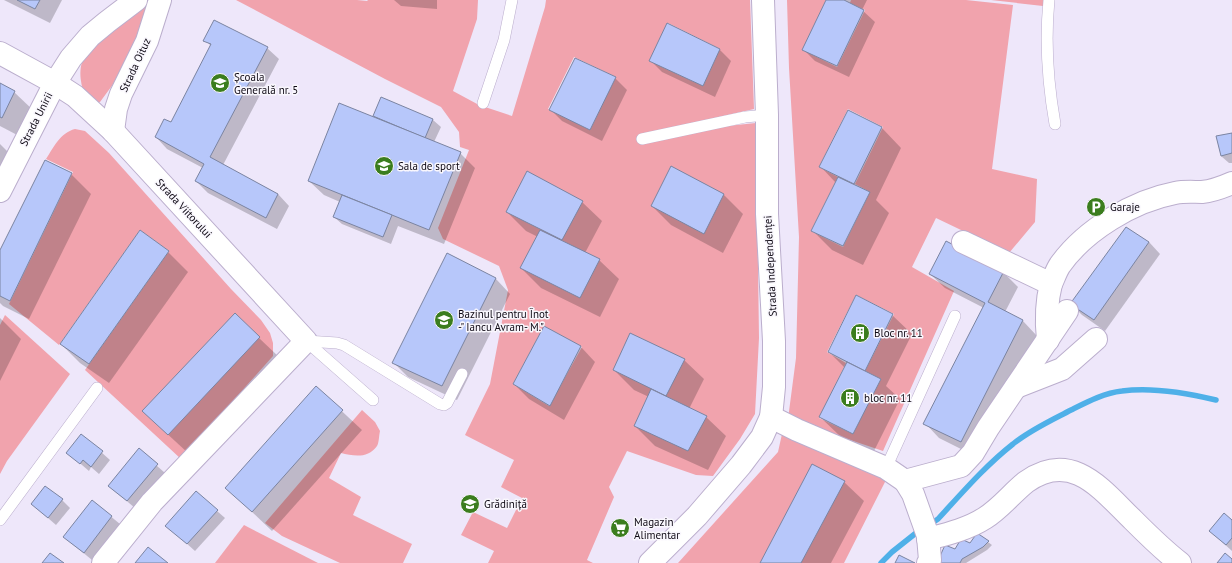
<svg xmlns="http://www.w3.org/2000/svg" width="1232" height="563" viewBox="0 0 1232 563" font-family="'PT Sans',sans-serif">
<rect width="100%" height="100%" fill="#eee7fa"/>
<!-- green -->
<g fill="#f1a3ad" fill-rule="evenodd">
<path d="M236 0H357L367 1 368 0H478L477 19 453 91 479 105 512 116 545 7 546 0H750L754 109 640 135 756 123 759 338 755 414 740 439 713 476 696 475 627 451 609 487 614 497 587 560 593 563H488L494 551 461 535 473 512 507 528 522 498 501 487 514 460 465 435 490 384 508 290 499 266 443 239 438 228 469 150 460 147 459 132 441 107 385 79ZM668 23 720 49 703 86 649 61ZM574 57 616 77 590 130 548 109ZM544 326 582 347 549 406 513 384Z"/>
<path d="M787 0H826L803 50 837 67 865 10 850 3 851 0H966L1013 5 992 169 1037 179 1035 222 1009 253 936 218 912 267 954 291 883 451 788 419 796 358 799 237 789 68ZM848 109 883 127 855 184 870 192 843 247 811 231 838 177 819 167ZM856 295 894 314 865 371 881 379 853 434 819 418 846 363 827 352Z"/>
<polygon points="991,0 1043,0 1043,6"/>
<path d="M153 2 125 68 100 102 96 103C87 98 82 91 81 81 80 75 80 66 83 60 93 37 131 14 153 2Z"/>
<path d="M75 129 85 131 109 153 231 289 261 320 270 333 273 343V356L181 459 85 370 169 251 140 230 59 345 9 304 73 172 46 159C54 147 60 133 75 129Z"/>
<polygon points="5,315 70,374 7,461 0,474 0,325"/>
<path d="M362 410 375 422 380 431C379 435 379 443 377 446 368 459 353 456 341 453L329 478 361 497 353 515 412 544 403 563H340L282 536 265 523Z"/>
<polygon points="782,434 886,480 844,563 678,563 778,452"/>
<polygon points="244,525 318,563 215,563"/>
</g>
<!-- shadow -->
<g fill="#0003">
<polygon points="4,0 62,0 50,23"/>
<polygon points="394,0 437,0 437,9 401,6"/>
<polygon points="827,0 867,0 862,10 875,22 849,77 815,61 803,49"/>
<polygon points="668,24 720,50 731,61 715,97 662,72 650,60"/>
<polygon points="205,40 267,48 279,59 223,165 278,194 289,206 277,229 208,193 196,181 203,168 167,149 156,137 172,123 211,46"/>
<polygon points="575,59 615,78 627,90 602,141 562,121 550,109"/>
<polygon points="0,84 14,92 34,111 21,137 0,126"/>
<polygon points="382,98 433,120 441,127 434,142 460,153 475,168 444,244 398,226 391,244 342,224 334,217 340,202 324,195 309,181 378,119 374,116"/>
<polygon points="848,111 882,128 901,148 876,200 889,213 863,265 832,250 813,231 836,183 821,167"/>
<polygon points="1232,134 1232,163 1229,163 1221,156"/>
<polygon points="0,144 14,158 0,187"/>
<polygon points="672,168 724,195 743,214 723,253 671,225 652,206"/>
<polygon points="71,174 91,194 29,319 3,306 0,303 0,252"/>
<polygon points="582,202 602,221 585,253 599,260 619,279 600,317 541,288 521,268 538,237 526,231 507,212"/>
<polygon points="1149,242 1160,254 1105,331 1082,315 1071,304"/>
<polygon points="168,252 188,272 109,383 80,363 61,344"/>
<polygon points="447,255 496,279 510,294 457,400 408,377 393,362"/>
<polygon points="1003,272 1018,287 1005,312 1023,321 1037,336 975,456 939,438 925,423 984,308 945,288 930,274"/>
<polygon points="235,315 279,357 188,453 163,430"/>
<polygon points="892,315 912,334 886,386 900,399 873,453 840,436 820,417 845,368 829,352"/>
<polygon points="0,318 21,339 0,381"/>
<polygon points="544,327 581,347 595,362 564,420 529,399 514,384"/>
<polygon points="684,360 704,379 689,409 706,417 726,436 708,470 655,446 635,426 649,397 634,390 614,370"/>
<polygon points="317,388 362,430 272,531 227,488"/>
<polygon points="82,435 110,460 99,474 91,467 89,471 68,453"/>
<polygon points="139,450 165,473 135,508 109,486"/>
<polygon points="844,482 864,501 831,563 761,563"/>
<polygon points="62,500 70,508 56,525 32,504"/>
<polygon points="92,501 120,524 92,560 64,537"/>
<polygon points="217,511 225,518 195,551 175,533"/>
<polygon points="1232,521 1232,551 1210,531"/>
<polygon points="977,534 992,545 987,550 966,563 938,563 955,550 970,544"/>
</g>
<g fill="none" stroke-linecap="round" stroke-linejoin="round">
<!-- stream -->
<g stroke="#4fb0e8" stroke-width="5.5">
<path d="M929 525 938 519C962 493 985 466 1013 444 1030 430 1052 420 1071 410 1087 402 1104 393 1122 391 1151 387 1187 393 1216 400"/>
<polyline points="881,563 892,552 921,529"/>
</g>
</g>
<!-- building -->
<g fill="#b7c7fa" stroke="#7b84a1">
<polygon points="17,0 40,0 35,9"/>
<polygon points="826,0 844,0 864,10 837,66 802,50"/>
<polygon points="214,20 268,47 210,157 278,194 266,218 195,181 204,164 155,137 164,119 171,122 211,44 203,41"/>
<polygon points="667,23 720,49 703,86 649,61"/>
<polygon points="575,58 616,77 590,130 549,110"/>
<polygon points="0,83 15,91 2,118 0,117"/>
<polygon points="381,97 433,119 425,138 373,116"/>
<polygon points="339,103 461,152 429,230 308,181"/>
<polygon points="848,110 882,127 854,184 819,167"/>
<polygon points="1232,133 1232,153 1221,156 1216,136"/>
<polygon points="45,160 72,173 10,301 0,296 0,250"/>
<polygon points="671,166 724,194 704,234 651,206"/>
<polygon points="527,171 583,201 562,240 506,212"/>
<polygon points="838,177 870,192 843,246 811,231"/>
<polygon points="342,195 392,215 383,237 333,217"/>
<polygon points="1126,227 1149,242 1094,320 1070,304"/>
<polygon points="140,230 169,251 89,364 60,344"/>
<polygon points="540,230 600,259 580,298 520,268"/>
<polygon points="946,241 1004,271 988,302 1023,320 961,442 923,424 985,303 929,274"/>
<polygon points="447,253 496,278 442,386 392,363"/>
<polygon points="856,295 893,314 865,371 828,352"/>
<polygon points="235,313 260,337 168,435 142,411"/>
<polygon points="544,326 581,346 550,406 513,384"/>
<polygon points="630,333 685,359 666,396 613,370"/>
<polygon points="847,362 881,379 853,434 819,417"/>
<polygon points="316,386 343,410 252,512 225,488"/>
<polygon points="651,389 707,416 688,451 634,426"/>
<polygon points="81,434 103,451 91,467 83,460 80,464 66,453"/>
<polygon points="139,448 158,464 127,501 108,486"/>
<polygon points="812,464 845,481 801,563 760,563"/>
<polygon points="45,486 63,499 48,518 31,504"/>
<polygon points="196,491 218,510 187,544 165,526"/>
<polygon points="92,500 112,516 84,553 63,537"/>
<polygon points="1224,513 1232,520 1232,538 1226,545 1209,531"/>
<polygon points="977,533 989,541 983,547 962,559 960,563 937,563 945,545 955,549 961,539 970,543"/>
<polygon points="148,547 168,563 135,563"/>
<polygon points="50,553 64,563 42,563"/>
<polygon points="1225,553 1232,559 1232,563 1217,563"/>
<polygon points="899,555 915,563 895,563"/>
</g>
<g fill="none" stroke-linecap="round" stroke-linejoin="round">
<!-- service casing -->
<g stroke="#bbaecd" stroke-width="12">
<g id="service">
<path d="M1049 0C1045 40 1048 84 1055 124"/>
<polyline points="483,103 504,40 512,0"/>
<polyline points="642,139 745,117 767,115"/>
<polyline points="306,341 337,343 344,345 440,404 444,405 447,403 462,374"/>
<polyline points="306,341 373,400"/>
<polyline points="886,468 955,316"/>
<polyline points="0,520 97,388"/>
</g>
</g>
<!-- minor casing -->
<g stroke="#bbaecd" stroke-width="24">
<g id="minor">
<polyline points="0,53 55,83 75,96 113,131 306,341 152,502 103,563"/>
<polyline points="113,131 116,109 121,94 147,41 160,0"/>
<path d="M963 242 1051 284C1054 278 1056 271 1060 265 1085 230 1133 201 1175 193 1185 191 1193 192 1202 192 1212 191 1223 187 1232 183"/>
<path d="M1048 340C1046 321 1046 303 1051 284"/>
<polyline points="1016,387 1062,369 1096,339"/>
<polyline points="771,417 797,430 886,468 905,481"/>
<path d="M928 539C947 534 968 529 985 518 1001 508 1012 493 1026 482 1072 449 1102 490 1133 520 1148 535 1163 550 1180 563"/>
<polyline points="928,563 930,560 928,536 913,494 905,481 961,466 973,453 988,428 1067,311"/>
</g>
</g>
<!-- tertiary casing -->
<g stroke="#bbaecd" stroke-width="24">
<g id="tertiary">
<polyline points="0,191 55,83 71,58 90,36 107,22 136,0"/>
<polyline points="650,563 697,516 741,465 762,437 771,417 774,387 774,341 767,214 767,115 763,0"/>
</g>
</g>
<!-- service -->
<use href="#service" stroke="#fff" stroke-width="11"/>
<!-- minor -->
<use href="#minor" stroke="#fff" stroke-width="22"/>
<!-- tertiary -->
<use href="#tertiary" stroke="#fff" stroke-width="22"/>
</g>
<!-- icons -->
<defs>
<g id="school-disc" transform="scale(1)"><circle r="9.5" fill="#3b7d1e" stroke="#f9f7fd"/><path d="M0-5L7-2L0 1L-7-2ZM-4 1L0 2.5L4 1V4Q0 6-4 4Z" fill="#fff"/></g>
<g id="parking-disc" transform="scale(1)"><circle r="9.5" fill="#3b7d1e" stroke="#f9f7fd"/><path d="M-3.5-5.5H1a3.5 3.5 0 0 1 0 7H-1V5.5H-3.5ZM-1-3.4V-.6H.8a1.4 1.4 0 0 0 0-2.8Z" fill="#fff"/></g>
<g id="building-disc" transform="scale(1)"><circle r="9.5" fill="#3b7d1e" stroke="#f9f7fd"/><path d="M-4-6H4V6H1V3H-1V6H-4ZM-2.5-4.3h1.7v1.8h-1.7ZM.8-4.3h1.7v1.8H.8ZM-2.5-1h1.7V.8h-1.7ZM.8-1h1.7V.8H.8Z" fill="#fff"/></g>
<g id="supermarket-disc" transform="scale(1)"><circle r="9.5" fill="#3b7d1e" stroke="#f9f7fd"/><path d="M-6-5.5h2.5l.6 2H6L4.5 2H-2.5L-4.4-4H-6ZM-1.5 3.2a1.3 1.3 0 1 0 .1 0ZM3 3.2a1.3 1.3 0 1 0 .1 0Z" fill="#fff"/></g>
</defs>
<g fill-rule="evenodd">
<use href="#school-disc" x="220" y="83"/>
<use href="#school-disc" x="384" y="166"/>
<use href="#parking-disc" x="1096" y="207"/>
<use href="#school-disc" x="444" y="320"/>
<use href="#building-disc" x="860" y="333"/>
<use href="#building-disc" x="850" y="398"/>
<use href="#school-disc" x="470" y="504"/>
<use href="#supermarket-disc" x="620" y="528"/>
</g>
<g text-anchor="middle" stroke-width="3" stroke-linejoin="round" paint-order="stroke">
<!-- street labels -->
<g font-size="11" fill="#0e0914" stroke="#f9f7fd">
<text transform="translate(135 65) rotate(-65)" y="4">Strada Oituz</text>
<text transform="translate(36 119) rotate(-63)" y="4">Strada Unirii</text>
<text transform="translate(184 208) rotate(47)" y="4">Strada Viitorului</text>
<text transform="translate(770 266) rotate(-93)" y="4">Strada Independenței</text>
</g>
<!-- poi labels -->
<g font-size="11" fill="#0e0914" stroke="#f9f7fd" text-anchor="start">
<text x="234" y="81">Școala<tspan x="234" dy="13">Generală nr. 5</tspan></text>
<text x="398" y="170">Sala de sport</text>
<text x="1110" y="211">Garaje</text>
<text x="458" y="318">Bazinul pentru Înot<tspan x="458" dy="13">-" Iancu Avram- M."</tspan></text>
<text x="874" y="337">Bloc nr. 11</text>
<text x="864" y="402">bloc nr. 11</text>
<text x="484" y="508">Grădiniță</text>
<text x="634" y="526">Magazin<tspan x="634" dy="13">Alimentar</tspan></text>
</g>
</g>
</svg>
